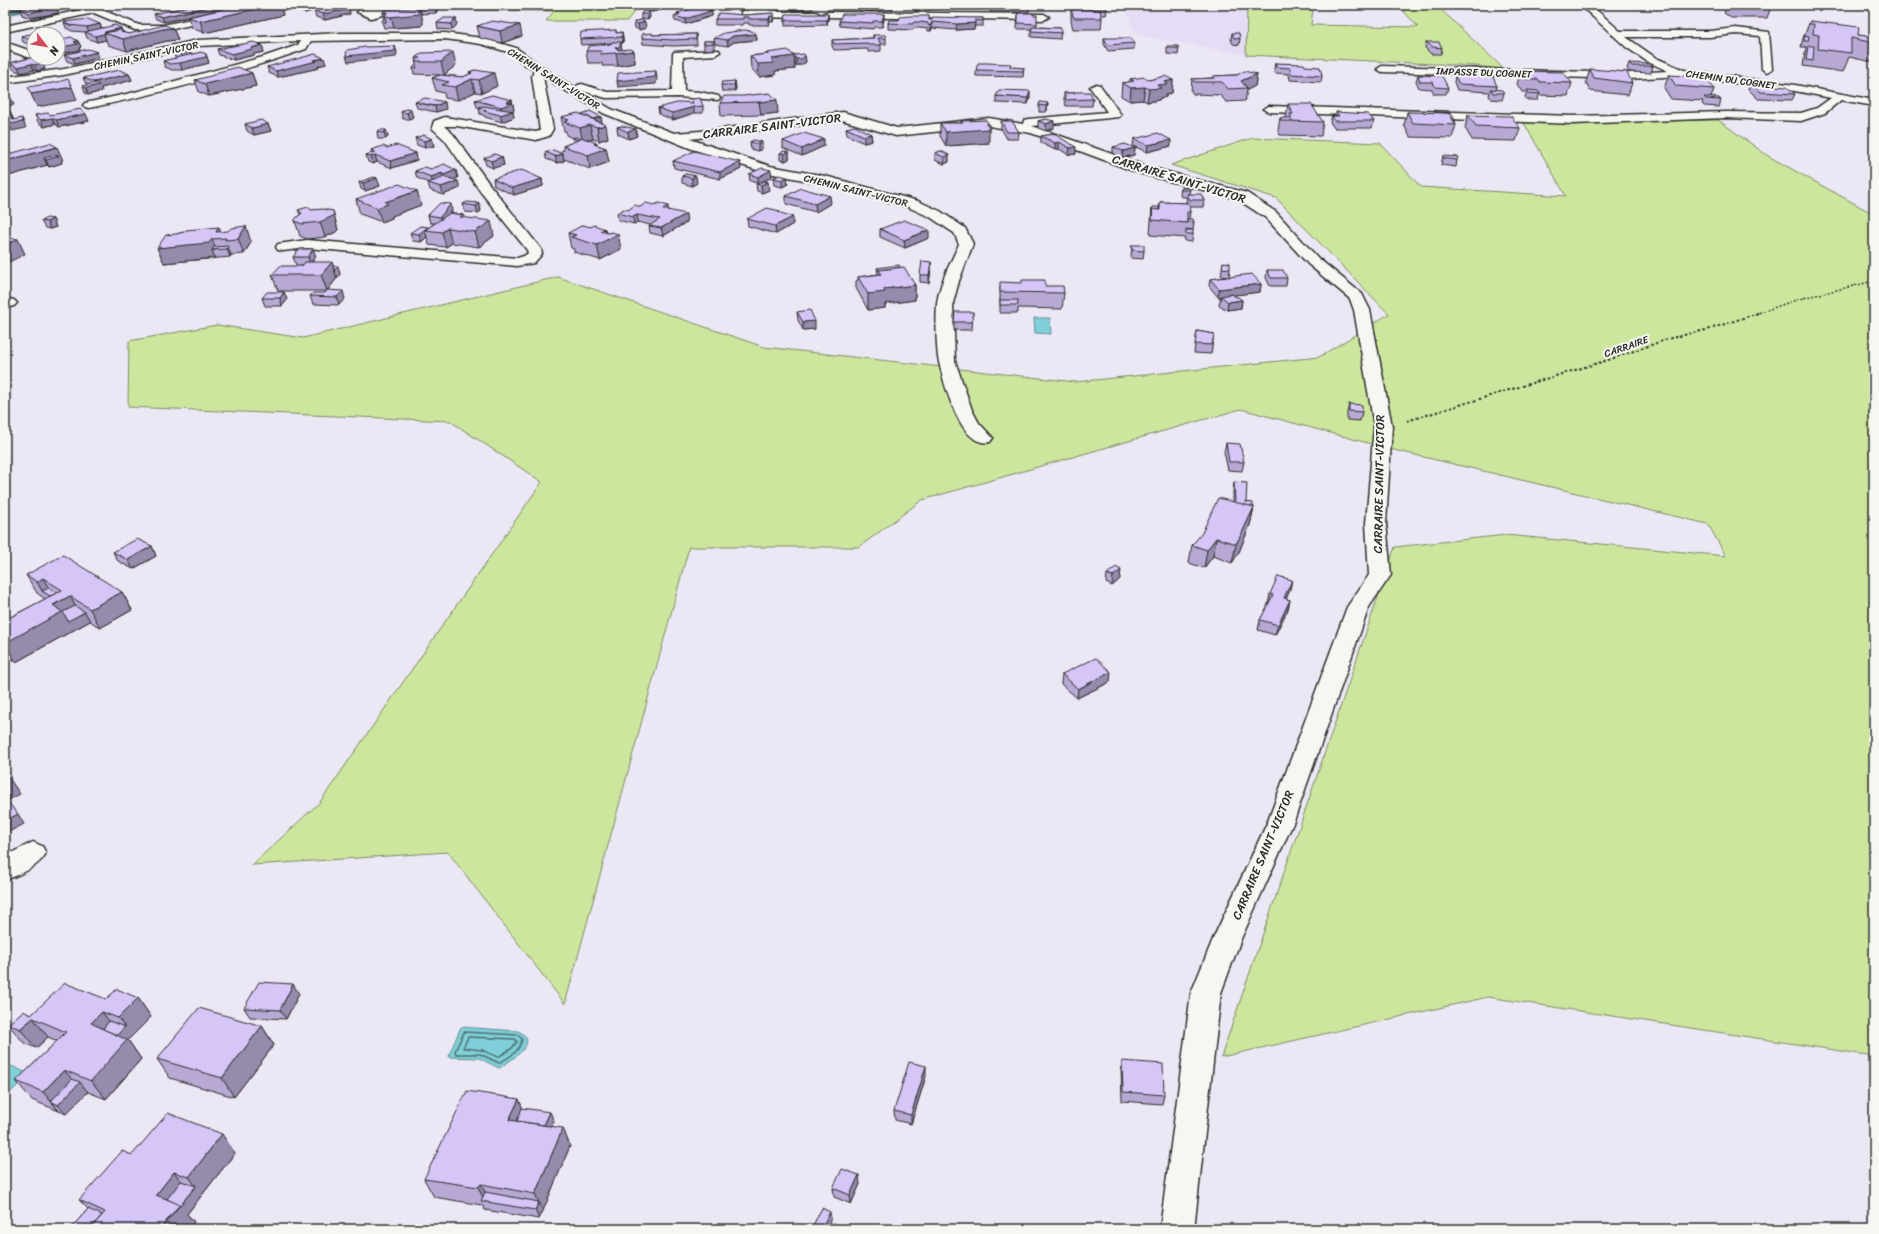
<svg xmlns="http://www.w3.org/2000/svg" width="1879" height="1234" viewBox="0 0 1879 1234" font-family="Sriracha,sans-serif">
<rect width="100%" height="100%" fill="#ece7f4"/>
<filter id="ink" filterUnits="userSpaceOnUse"><feTurbulence type="fractalNoise" baseFrequency=".025" numOctaves="2"/><feDisplacementMap in="SourceGraphic" scale="8" xChannelSelector="R" yChannelSelector="G"/><feConvolveMatrix kernelMatrix="1 2 1 2 8 2 1 2 1" color-interpolation-filters="sRGB"/></filter>
<g filter="url(#ink)">
<!-- built -->
<polygon fill="#e5ddf5" points="1124,5 1398,5 1405,11 1247,7 1246,55 1136,35"/>
<!-- green -->
<g fill="#cce79d" stroke="#7c8964">
<polygon points="458,5 639,5 627,21 546,21 554,11 451,10"/>
<polygon points="1398,5 1436,5 1505,70 1477,66 1246,55 1247,7 1313,9 1311,25 1418,27"/>
<polygon points="1718,120 1768,156 1868,211 1874,212 1874,1056 1488,997 1221,1057 1395,547 1506,535 1726,556 1708,524 1394,450 1241,409 922,500 859,547 689,547 565,1004 448,852 252,865 320,802 542,482 450,421 128,407 129,341 217,325 303,338 558,277 764,347 1075,382 1319,357 1389,314 1276,198 1171,165 1252,138 1380,143 1421,187 1566,196 1524,123"/>
</g>
<!-- water -->
<g fill="#7fd0d8" stroke="#5d8e93">
<polygon points="1034,318 1050,318 1051,334 1035,333"/>
<path d="M461 1027 518 1031C543 1042 508 1062 499 1068L479 1058 448 1057Z"/>
<polygon points="5,1063 29,1074 5,1098"/>
</g>
<g fill="none" stroke-linecap="round" stroke-linejoin="round">
<!-- shore -->
<g stroke="#4d6d70" stroke-width="1.5">
<path d="M464 1032 518 1035 522 1039C520 1052 509 1057 499 1063L480 1054H456L455 1051Z"/>
<polygon points="468,1037 515,1039 517,1042 511,1049 498,1057 482,1050 463,1048"/>
</g>
<!-- stream -->
<g stroke="#5d8e93" stroke-width="4.5">
<polyline points="45,8 78,5"/>
<polyline points="5,13 32,9"/>
</g>
<!-- minor casing -->
<g stroke="#2b2b2b" stroke-width="3">
<g id="minor">
<polygon points="256,5 274,5 269,8 163,31 135,30 94,13 5,32 5,26 95,7 139,25 163,25"/>
<polygon points="379,5 399,5 394,12 371,18 357,12 359,10"/>
<polygon points="1580,5 1591,5 1620,31 1710,31 1736,28 1769,32 1772,69 1767,72 1762,69 1760,36 1736,34 1710,37 1626,37 1656,58 1684,70 1795,85 1874,100 1874,106 1841,100 1825,113 1801,121 1726,118 1573,124 1269,112 1263,109 1269,106 1573,116 1726,112 1801,113 1817,108 1831,98 1795,91 1681,76 1629,79 1382,72 1377,69 1382,66 1629,73 1668,71 1648,62 1626,47"/>
<polygon points="746,9 774,9 779,12 816,12 821,15 816,18 742,17 741,12"/>
<polygon points="827,12 1044,14 1049,17 1044,20 824,17 822,15 824,13"/>
<path d="M342 33H445L482 38 516 48 552 74 578 89 576 87 578 85 582 84 607 92 672 91 673 54 674 52 719 50 720 52 715 55 683 57 684 91 700 92 718 96 720 98 718 100 678 97 606 98 579 90 611 109 674 133 714 130 843 112 897 128 989 118 1023 124 1024 120 1028 119 1107 112 1090 87 1096 84 1100 85 1121 115 1119 117 1032 126 1149 167 1247 193 1276 212 1318 258 1362 294 1370 310 1392 426 1386 523 1391 575 1369 607 1294 821 1241 939 1221 993 1194 1229H1160L1191 993 1213 939 1268 821 1347 607 1369 575 1366 523 1374 426 1354 310 1350 299 1308 264 1266 218 1237 199 1139 173 1031 133 989 126 896 136 842 120 690 139 770 166 825 176 918 201 940 211 965 228 973 244 959 281 953 303 955 361 972 410 979 423 993 438 990 442C961 449 944 384 939 362 936 349 936 318 937 304 939 284 951 262 959 244L954 233 930 217 908 207 824 184 763 172 692 149 603 113 543 77 553 129 549 136 536 140 457 126H444L453 134 490 185 541 249 542 254 534 263 517 266 307 248 283 251 278 250 276 247 278 244 307 240 517 258 524 256 528 253 527 250 480 191 445 140 432 128 434 121 445 117 535 132 540 131 532 76 534 71 508 52 481 44 445 39 311 41 306 49C235 74 162 93 89 108L85 107 83 105 85 103 131 93 263 57 298 45 300 41 198 46 64 75 5 83V77L64 69 198 40Z"/>
<polygon points="5,42 34,52 34,58 38,58 30,58 5,49"/>
<polygon points="5,298 14,300 17,303 14,306 5,308"/>
<path d="M33 842 42 846 46 853C39 867 19 875 5 880V856Z"/>
</g>
</g>
<!-- path-far1 -->
<polyline stroke="#2b2b2b" stroke-width="1.5" stroke-dasharray="2 2" stroke-linecap="butt" points="1755,314 1799,299 1874,281"/>
<!-- path -->
<polyline stroke="#2b2b2b" stroke-width="2" stroke-dasharray="2.5 2.5" stroke-linecap="butt" points="1407,421 1608,360 1671,338 1710,329 1758,313"/>
<!-- minor -->
<use href="#minor" fill="#f6f6f2" fill-rule="evenodd"/>
</g>
<!-- wall -->
<g fill="#b8a9d4" stroke="#2b2b2b">
<polygon points="127,5 160,5 161,7 158,5 136,10 128,7"/>
<polygon points="241,5 280,5 283,15 204,33 192,28 188,17 164,22 156,19 154,14 220,10 242,5"/>
<polygon points="296,5 324,5 324,7 305,13 299,11 298,7 297,7"/>
<polygon points="346,5 367,5 352,7"/>
<polygon points="437,5 438,8 436,13 421,14 423,23 422,26 394,28 384,28 382,22 384,18 383,12 405,8"/>
<polygon points="642,5 675,5 675,6 652,12 649,12 650,17 648,20 641,19 641,14 648,11 642,10"/>
<polygon points="723,5 749,5 750,7 748,10 724,9"/>
<polygon points="759,5 779,5 778,10 770,10 770,7 759,7"/>
<polygon points="789,5 820,5 820,7 813,7 812,10 790,10"/>
<polygon points="863,5 893,5 893,8 892,12 863,10"/>
<polygon points="991,5 1029,5 1029,12 990,12"/>
<polygon points="1085,5 1105,5 1107,9 1106,15 1101,15 1102,18 1101,29 1073,29 1071,21 1071,10 1085,9"/>
<polygon points="1289,5 1300,5 1300,7 1290,7"/>
<polygon points="1369,5 1388,5 1387,8 1370,7"/>
<polygon points="1727,5 1766,5 1771,7 1767,18 1731,18 1724,13"/>
<polygon points="20,9 59,13 30,18 22,15"/>
<polygon points="349,9 350,14 325,20 316,17 314,11"/>
<polygon points="677,13 712,14 712,16 686,24 675,21 674,16 677,15"/>
<polygon points="774,13 774,19 773,22 770,22 769,25 749,25 749,23 744,23 743,25 715,25 715,19 744,15"/>
<polygon points="1018,13 1033,15 1037,24 1037,27 1061,28 1060,39 1031,37 1031,29 1017,29"/>
<polygon points="828,14 828,19 827,25 785,26 785,20"/>
<polygon points="929,16 929,20 983,18 983,26 975,26 974,29 956,30 932,28 931,31 928,31 928,29 919,28 914,28 913,30 888,29 888,23 899,20"/>
<polygon points="641,20 646,28 639,30 635,28 634,22"/>
<polygon points="884,20 882,27 874,27 873,29 840,26 839,21"/>
<polygon points="1810,21 1858,35 1874,37 1874,56 1872,62 1849,57 1843,72 1803,66 1806,47 1801,47 1803,38"/>
<polygon points="64,22 100,24 102,28 121,28 122,31 124,33 129,34 173,28 178,40 167,41 127,51 108,45 106,40 97,42 87,38 85,32 72,31 66,28"/>
<polygon points="437,23 457,24 456,25 456,26 452,30 438,29"/>
<polygon points="477,26 522,36 502,43 480,38"/>
<polygon points="616,30 616,33 622,32 623,38 623,43 621,43 622,50 634,51 635,63 618,66 602,66 602,63 588,63 586,51 611,44 611,43 581,45 580,39"/>
<polygon points="1232,33 1240,39 1239,45 1233,44 1231,39"/>
<polygon points="34,34 34,46 32,46 23,42 21,36"/>
<polygon points="696,34 697,45 673,46 643,44 642,38 652,35"/>
<polygon points="756,34 757,40 734,42 728,46 715,44 714,38"/>
<polygon points="873,35 886,38 886,44 881,44 881,51 868,52 868,49 834,50 832,46 832,40 873,38"/>
<polygon points="58,36 60,40 78,41 81,47 79,48 80,50 65,53 58,51"/>
<polygon points="1104,38 1134,43 1134,49 1108,51 1104,44"/>
<polygon points="704,41 714,41 714,49 704,50"/>
<polygon points="1426,42 1442,48 1441,54 1431,54 1425,48"/>
<polygon points="262,45 264,52 254,54 254,55 234,60 219,55 217,49"/>
<polygon points="1167,46 1179,48 1178,55 1167,54"/>
<polygon points="172,50 190,54 206,54 209,63 182,70 172,70 165,67 163,61 177,58 174,56"/>
<polygon points="422,53 456,65 444,75 463,77 470,74 469,72 475,70 497,86 482,93 475,92 458,100 445,98 444,93 436,91 432,78 440,75 414,74 413,68 416,65 415,58"/>
<polygon points="767,53 794,55 805,56 806,62 801,65 796,65 795,63 795,69 775,71 775,75 759,77 751,68 750,56 767,54"/>
<polygon points="64,55 99,58 75,64 67,61"/>
<polygon points="34,57 46,65 44,66 45,69 37,71 34,70 21,73 13,69 10,63"/>
<polygon points="1275,63 1305,66 1322,76 1321,82 1290,80 1289,74 1275,73 1274,69"/>
<polygon points="1629,63 1653,66 1651,73 1630,72 1627,69"/>
<polygon points="326,64 318,66 319,68 278,77 269,73 267,67"/>
<polygon points="1011,67 1024,68 1023,77 976,76 976,70"/>
<polygon points="1590,69 1632,83 1628,95 1590,91 1586,82"/>
<polygon points="1521,71 1572,83 1568,96 1539,95 1538,100 1527,100 1525,97 1527,92 1522,92 1517,84"/>
<polygon points="252,73 256,86 209,96 199,92 195,80"/>
<polygon points="129,74 132,80 101,88 102,91 88,95 85,93 83,86 88,85 86,84 83,78"/>
<polygon points="1257,74 1255,86 1247,90 1245,101 1226,102 1220,95 1193,94 1191,91 1192,79 1212,78 1213,76"/>
<polygon points="1418,75 1448,88 1446,94 1434,94 1432,89 1419,88 1416,81"/>
<polygon points="1669,75 1714,89 1711,98 1721,100 1719,107 1704,106 1702,104 1703,101 1671,99 1664,88"/>
<polygon points="1455,76 1497,86 1496,90 1504,93 1502,100 1491,99 1489,96 1490,92 1457,90 1454,82"/>
<polygon points="1130,79 1173,80 1172,93 1167,94 1166,97 1160,98 1159,100 1147,102 1143,100 1130,101 1121,96 1122,83 1130,82"/>
<polygon points="735,81 736,88 735,91 722,91 721,85"/>
<polygon points="1751,83 1775,86 1795,94 1792,100 1758,99 1748,89"/>
<polygon points="1074,92 1093,99 1092,106 1066,106 1064,100 1064,93 1074,93"/>
<polygon points="770,93 778,113 761,115 721,116 720,103"/>
<polygon points="996,96 1030,98 1028,104 996,103"/>
<polygon points="691,99 703,106 703,113 694,113 673,120 659,114 658,108 692,103"/>
<polygon points="475,100 512,100 514,110 512,111 514,117 502,122 485,117 485,116 480,114 479,108 477,107"/>
<polygon points="415,102 446,109 436,112 417,108"/>
<polygon points="1048,103 1047,110 1046,112 1039,112 1039,105"/>
<polygon points="1288,104 1323,122 1321,136 1280,135 1278,131 1280,118 1286,118"/>
<polygon points="406,109 413,117 409,119 403,119 401,112"/>
<polygon points="1336,112 1374,121 1372,128 1334,128 1330,122 1332,116 1336,116"/>
<polygon points="1407,112 1455,120 1455,123 1456,125 1452,138 1410,137 1404,125"/>
<polygon points="582,114 601,117 602,123 608,138 599,141 593,139 589,140 597,145 606,148 609,162 590,169 564,159 564,161 557,163 546,159 545,152 561,153 561,151 564,150 563,146 573,142 572,138 566,135 566,131 564,131 561,117"/>
<polygon points="35,115 51,115 89,121 59,127 55,124 44,127 38,122"/>
<polygon points="1468,115 1520,128 1516,141 1472,140 1465,128"/>
<polygon points="1046,119 1054,128 1046,131 1038,128 1038,121"/>
<polygon points="961,121 989,143 946,146 940,136 940,123 961,123"/>
<polygon points="1001,121 1019,132 1018,139 1007,139 1001,128"/>
<polygon points="245,124 268,124 271,131 254,135 247,131"/>
<polygon points="622,126 637,136 629,139 618,134 617,127"/>
<polygon points="846,128 871,134 872,141 864,143 847,135"/>
<polygon points="386,130 388,137 386,139 378,139 377,132"/>
<polygon points="1054,134 1076,154 1069,155 1059,149 1055,150 1041,143 1041,136"/>
<polygon points="415,138 432,139 434,146 425,148 417,145"/>
<polygon points="1134,139 1171,146 1147,152 1133,146"/>
<polygon points="754,140 762,149 758,151 751,149 750,142"/>
<polygon points="783,141 824,146 802,156 783,148"/>
<polygon points="50,143 63,160 61,161 62,163 49,167 47,165 5,177"/>
<polygon points="1113,147 1135,148 1134,155 1122,158 1113,154"/>
<polygon points="387,148 416,153 417,160 392,168 377,162 373,164 368,162 366,155 372,153 371,150"/>
<polygon points="941,151 949,162 944,164 935,160 935,153"/>
<polygon points="789,152 789,159 785,161 780,160 780,153"/>
<polygon points="1443,156 1457,160 1456,167 1441,165"/>
<polygon points="502,157 504,165 493,168 486,165 484,158"/>
<polygon points="673,161 741,169 720,179 674,168"/>
<polygon points="431,169 458,178 453,179 460,188 443,195 430,190 428,183 429,183 417,178 415,171"/>
<polygon points="686,174 697,183 692,186 682,183 682,176"/>
<polygon points="749,174 772,177 764,181 768,182 769,190 762,193 757,191 756,184 757,183 750,181"/>
<polygon points="779,175 788,184 782,187 774,185 773,178"/>
<polygon points="493,179 542,179 543,186 514,195 494,186"/>
<polygon points="359,182 380,186 365,191 361,189"/>
<polygon points="1181,188 1190,188 1189,194 1204,200 1203,207 1189,207 1190,212 1189,219 1194,222 1193,230 1186,229 1186,230 1193,234 1192,242 1185,241 1185,238 1150,235 1152,207 1159,209 1160,202 1187,203 1186,201 1187,197 1181,197 1180,195"/>
<polygon points="786,196 831,203 816,212 786,204"/>
<polygon points="356,199 421,205 392,216 392,218 382,222 360,214"/>
<polygon points="479,203 481,211 478,213 465,212 463,204"/>
<polygon points="640,207 669,210 687,222 663,236 650,233 649,226 650,225 638,222 634,224 618,220 617,213"/>
<polygon points="298,210 311,210 333,211 338,230 336,232 325,237 307,239 300,236 295,221 300,214"/>
<polygon points="452,211 451,213 463,215 464,217 494,236 479,247 452,243 446,247 429,245 427,237 421,242 413,241 410,233 428,228 435,223 430,223 428,215"/>
<polygon points="780,213 793,224 776,234 748,226 747,219"/>
<polygon points="53,219 56,227 50,229 45,228 41,221"/>
<polygon points="591,227 605,229 606,233 621,249 600,260 574,252 574,249 571,248 568,233"/>
<polygon points="880,229 929,238 905,248 880,237"/>
<polygon points="184,232 221,232 251,242 244,254 231,255 230,257 164,263 176,234"/>
<polygon points="1132,245 1144,251 1143,259 1131,258"/>
<polygon points="316,256 312,262 333,266 340,274 327,291 278,291 272,275 302,266 303,265 296,265 293,257"/>
<polygon points="931,262 931,269 929,283 920,282 920,275"/>
<polygon points="1223,262 1230,269 1229,276 1261,284 1260,292 1233,295 1236,297 1242,300 1241,308 1227,310 1219,305 1221,296 1223,296 1218,297 1209,286 1210,279 1227,277 1221,276"/>
<polygon points="900,267 915,285 915,300 885,304 885,308 868,310 856,288 856,281 858,280 858,277 878,274 877,268"/>
<polygon points="1267,270 1287,278 1286,286 1270,286 1266,278"/>
<polygon points="1045,286 1064,293 1062,309 1018,308 1018,313 1000,313 1000,287"/>
<polygon points="284,292 287,300 282,306 265,306 262,298"/>
<polygon points="325,293 345,299 339,305 313,304 310,296"/>
<polygon points="797,312 815,329 803,330 798,320"/>
<polygon points="973,312 972,330 954,330 954,322"/>
<polygon points="1197,331 1214,334 1211,354 1194,353"/>
<polygon points="1349,404 1362,412 1360,421 1347,420 1347,413"/>
<polygon points="1226,443 1244,462 1242,471 1228,470 1224,452"/>
<polygon points="1234,482 1246,502 1254,507 1250,525 1239,552 1232,563 1213,556 1204,568 1189,563 1192,545 1233,502 1233,491"/>
<polygon points="152,546 156,556 133,569 118,561 113,552"/>
<polygon points="1107,574 1120,579 1112,586 1106,583"/>
<polygon points="26,575 122,592 132,610 100,628 90,621 16,662 7,655 5,657 5,620 45,599 37,593"/>
<polygon points="1290,590 1286,599 1290,600 1288,609 1275,635 1258,630 1260,620 1269,604 1268,604 1270,594"/>
<polygon points="1062,674 1110,682 1077,698 1061,684"/>
<polygon points="299,994 286,1019 250,1017 244,1008"/>
<polygon points="138,998 151,1017 128,1040 141,1059 106,1099 88,1092 66,1114 32,1100 16,1081 57,1041 48,1037 36,1048 24,1043 8,1024 31,1015 106,999"/>
<polygon points="262,1026 274,1045 234,1097 170,1078 157,1059"/>
<polygon points="1122,1061 1164,1095 1162,1104 1122,1101 1121,1070"/>
<polygon points="926,1076 911,1124 895,1120 894,1111"/>
<polygon points="522,1108 554,1121 551,1126 570,1146 539,1219 485,1210 482,1205 434,1197 424,1179"/>
<polygon points="235,1153 187,1214 194,1222 189,1229 72,1229 71,1228 88,1209 79,1200 132,1155"/>
<polygon points="860,1184 851,1204 834,1197 833,1188"/>
</g>
<!-- shaded-wall -->
<g fill="#968aad" stroke="#2b2b2b">
<polygon points="5,5 24,5 20,9 5,9"/>
<polygon points="134,5 158,5 136,10"/>
<polygon points="216,5 218,5 220,10 164,22 162,17"/>
<polygon points="275,5 280,5 283,15 204,33 200,21"/>
<polygon points="311,5 324,5 324,7 305,13 303,7"/>
<polygon points="351,5 367,5 352,7"/>
<polygon points="436,5 437,5 438,8 436,13 435,8"/>
<polygon points="453,5 482,5 479,7 453,9"/>
<polygon points="657,5 675,5 675,6 652,12 651,7"/>
<polygon points="747,5 749,5 750,7 748,10"/>
<polygon points="914,5 951,5 950,8 914,11"/>
<polygon points="56,7 59,13 30,18 28,13"/>
<polygon points="420,7 423,23 422,26 394,28 391,17 417,12"/>
<polygon points="712,8 712,16 686,24 685,19 706,9"/>
<polygon points="349,9 350,14 325,20 323,14"/>
<polygon points="649,11 650,17 648,20 647,14"/>
<polygon points="383,12 387,12 385,16 386,22 385,22"/>
<polygon points="774,13 774,19 773,22 773,16"/>
<polygon points="828,14 828,19 827,25 827,20"/>
<polygon points="884,14 884,20 882,27 882,21"/>
<polygon points="770,16 770,22 769,25 769,19"/>
<polygon points="456,18 457,24 456,25 456,26 452,30 451,24"/>
<polygon points="645,22 646,28 639,30 638,24"/>
<polygon points="932,22 932,28 931,31 930,26"/>
<polygon points="975,23 974,29 956,30 957,24"/>
<polygon points="100,24 102,30 89,33 87,27"/>
<polygon points="520,25 522,36 502,43 500,31"/>
<polygon points="121,28 122,32 124,32 126,38 163,29 173,28 178,40 167,41 127,51 123,39 113,36 105,32"/>
<polygon points="622,32 623,38 623,43 622,37"/>
<polygon points="104,34 106,40 97,42 95,36"/>
<polygon points="756,34 757,40 734,42 728,46 727,40 733,36"/>
<polygon points="34,39 34,46 32,46 30,40"/>
<polygon points="78,41 81,47 79,48 80,50 65,53 62,47"/>
<polygon points="621,42 622,52 634,51 635,63 618,66 615,48"/>
<polygon points="262,45 264,52 254,54 254,55 234,60 232,54"/>
<polygon points="395,46 397,52 396,57 348,62 346,56"/>
<polygon points="189,51 191,57 182,60 180,53"/>
<polygon points="97,52 99,58 75,64 73,58"/>
<polygon points="453,52 456,65 444,75 441,62"/>
<polygon points="206,54 209,63 182,70 180,63"/>
<polygon points="794,56 795,69 775,71 775,75 759,77 758,64 771,59"/>
<polygon points="805,56 806,62 801,65 796,65 796,59"/>
<polygon points="324,58 326,64 318,66 319,68 278,77 276,71"/>
<polygon points="44,59 46,65 44,66 45,69 37,71 34,65 37,60"/>
<polygon points="31,64 34,70 21,73 18,67"/>
<polygon points="656,71 657,78 656,84 618,87 617,81"/>
<polygon points="252,73 256,86 209,96 205,84"/>
<polygon points="494,73 497,86 482,93 479,80"/>
<polygon points="129,74 132,80 101,88 102,91 88,95 86,88 95,86 94,82"/>
<polygon points="1257,74 1255,86 1247,90 1247,88 1241,81"/>
<polygon points="472,79 475,92 458,100 455,87"/>
<polygon points="1173,80 1172,93 1167,94 1166,97 1160,98 1159,100 1147,102 1149,89 1164,82"/>
<polygon points="735,81 736,88 735,91 734,85"/>
<polygon points="72,87 77,100 37,107 31,94"/>
<polygon points="1145,87 1143,100 1130,101 1131,88"/>
<polygon points="1030,91 1030,98 1028,104 1028,98"/>
<polygon points="11,98 14,105 5,106 5,99"/>
<polygon points="512,100 514,110 502,114 501,107 507,102"/>
<polygon points="777,100 778,113 761,115 759,102"/>
<polygon points="445,102 446,109 436,112 435,106"/>
<polygon points="1048,103 1047,110 1046,112 1046,106"/>
<polygon points="694,107 694,113 673,120 672,113"/>
<polygon points="411,110 413,117 409,119 407,113"/>
<polygon points="10,111 15,123 22,118 26,128 12,131 11,127 5,128 5,121 13,120"/>
<polygon points="513,111 514,117 502,122 500,115"/>
<polygon points="86,114 89,121 59,127 56,120"/>
<polygon points="601,117 602,123 593,119"/>
<polygon points="52,118 55,124 44,127 41,120"/>
<polygon points="1054,121 1054,128 1046,131 1046,124"/>
<polygon points="268,124 271,131 254,135 252,128"/>
<polygon points="986,124 989,124 989,143 946,146 946,132"/>
<polygon points="590,125 593,139 583,142 580,128"/>
<polygon points="606,125 608,138 599,141 597,127"/>
<polygon points="636,129 637,136 629,139 628,132"/>
<polygon points="386,130 388,137 386,139 384,133"/>
<polygon points="871,134 872,141 864,143 864,136"/>
<polygon points="432,139 434,146 425,148 424,141"/>
<polygon points="824,139 824,146 802,156 802,149"/>
<polygon points="1171,140 1171,146 1147,152 1148,145"/>
<polygon points="762,142 762,149 758,151 758,144"/>
<polygon points="1059,142 1059,149 1055,150 1055,143"/>
<polygon points="597,143 598,151 606,148 609,162 590,169 588,155 594,144"/>
<polygon points="57,147 63,160 61,161 62,163 49,167 46,160 44,158 47,165 5,177 5,161"/>
<polygon points="1076,147 1076,154 1069,155 1070,148"/>
<polygon points="1135,148 1134,155 1122,158 1123,151"/>
<polygon points="789,152 789,159 785,161 784,154"/>
<polygon points="416,153 417,160 392,168 390,161"/>
<polygon points="563,154 564,161 557,163 555,156"/>
<polygon points="375,155 377,162 373,164 371,157"/>
<polygon points="949,155 949,162 944,164 944,157"/>
<polygon points="502,157 504,165 493,168 491,161"/>
<polygon points="740,162 741,169 720,179 720,172"/>
<polygon points="456,170 458,178 446,182 444,175"/>
<polygon points="771,170 772,177 758,184 758,177"/>
<polygon points="442,173 443,181 433,184 431,177"/>
<polygon points="696,176 697,183 692,186 692,178"/>
<polygon points="787,177 788,184 782,187 782,180"/>
<polygon points="377,178 380,186 365,191 363,183"/>
<polygon points="542,179 543,186 514,195 512,188"/>
<polygon points="458,181 460,188 443,195 441,187"/>
<polygon points="768,182 769,190 762,193 761,185"/>
<polygon points="417,191 421,205 392,216 392,218 382,222 377,208 385,202"/>
<polygon points="830,196 831,203 816,212 815,204"/>
<polygon points="479,203 481,211 478,213 476,206"/>
<polygon points="451,204 452,211 442,224 440,217"/>
<polygon points="668,206 669,213 663,209"/>
<polygon points="333,211 338,230 336,232 325,237 320,222"/>
<polygon points="686,214 687,222 663,236 661,228"/>
<polygon points="637,215 638,222 634,224 633,217"/>
<polygon points="793,217 793,224 776,234 775,226"/>
<polygon points="53,219 56,227 50,229 47,222"/>
<polygon points="491,221 494,236 479,247 475,232"/>
<polygon points="246,226 251,242 244,254 238,239"/>
<polygon points="219,227 223,238 216,232"/>
<polygon points="428,227 425,230 427,237 421,242 419,234"/>
<polygon points="448,228 452,243 446,247 442,232"/>
<polygon points="605,229 607,240 618,234 621,249 600,260 597,245 600,231"/>
<polygon points="929,230 929,238 905,248 904,240"/>
<polygon points="18,239 25,254 5,264 5,245"/>
<polygon points="212,239 216,250 212,250 215,258 164,263 157,248"/>
<polygon points="228,247 231,255 230,257 227,249"/>
<polygon points="313,249 316,256 310,264 308,257"/>
<polygon points="332,262 337,278 327,291 321,275"/>
<polygon points="931,262 931,269 929,283 929,275"/>
<polygon points="338,266 340,274 337,278 334,270"/>
<polygon points="1261,284 1260,292 1218,297 1219,289"/>
<polygon points="915,285 915,300 885,304 885,308 868,310 868,294 884,289"/>
<polygon points="343,291 345,299 339,305 337,297"/>
<polygon points="284,292 287,300 282,306 280,298"/>
<polygon points="1242,300 1241,308 1227,310 1228,302"/>
<polygon points="5,302 7,306 5,307"/>
<polygon points="815,321 815,329 803,330 803,322"/>
<polygon points="1254,507 1250,525 1239,552 1232,563 1236,544"/>
<polygon points="1216,538 1213,556 1204,568 1207,550"/>
<polygon points="152,546 156,556 133,569 128,560"/>
<polygon points="1121,570 1120,579 1112,586 1113,576"/>
<polygon points="43,578 54,597 42,591 37,582"/>
<polygon points="1292,580 1290,590 1282,608 1284,598"/>
<polygon points="122,592 132,610 100,628 90,609"/>
<polygon points="70,596 80,615 85,612 90,621 16,662 5,644 5,633"/>
<polygon points="1290,600 1288,609 1275,635 1278,625"/>
<polygon points="5,651 7,655 5,657"/>
<polygon points="1111,672 1110,682 1077,698 1078,689"/>
<polygon points="7,775 20,794 5,802 5,776"/>
<polygon points="18,814 24,824 5,834 5,821"/>
<polygon points="5,904 8,908 5,911"/>
<polygon points="293,984 299,994 286,1019 280,1010"/>
<polygon points="138,998 151,1017 128,1040 141,1059 106,1099 91,1081 113,1039 125,1027 118,1018"/>
<polygon points="102,1012 117,1031 110,1038 91,1023"/>
<polygon points="33,1018 48,1037 36,1048 20,1029"/>
<polygon points="262,1026 274,1045 234,1097 222,1078"/>
<polygon points="926,1066 926,1076 911,1124 911,1115"/>
<polygon points="64,1070 77,1085 80,1082 88,1092 66,1114 58,1105 51,1101 59,1111 43,1092"/>
<polygon points="519,1099 526,1117 513,1129 509,1120"/>
<polygon points="550,1112 554,1121 544,1142 540,1133"/>
<polygon points="563,1128 570,1146 543,1211 535,1194"/>
<polygon points="222,1134 235,1153 187,1214 194,1222 189,1229 160,1229 196,1186 189,1177"/>
<polygon points="174,1172 188,1190 174,1208 156,1195"/>
<polygon points="859,1175 860,1184 851,1204 850,1195"/>
<polygon points="481,1184 489,1201 485,1202 478,1187"/>
<polygon points="539,1202 543,1211 539,1219 535,1210"/>
<polygon points="830,1212 831,1221 827,1229 821,1229"/>
</g>
<!-- building -->
<g fill="#d6c5f7" stroke="#2b2b2b">
<polygon points="45,5 52,5 56,7 28,13 20,9"/>
<polygon points="194,5 216,5 162,17 154,14"/>
<polygon points="242,5 275,5 200,21 188,17"/>
<polygon points="298,5 311,5 303,7"/>
<polygon points="336,5 349,9 323,14 314,11"/>
<polygon points="407,5 436,5 435,8 420,8 420,7 405,8"/>
<polygon points="645,5 657,5 651,7"/>
<polygon points="876,5 892,5 892,6"/>
<rect x="991" y="5" width="38" height="1"/>
<polygon points="1086,5 1105,5 1107,9 1088,9"/>
<polygon points="1732,5 1766,5 1771,7 1736,7"/>
<polygon points="704,6 712,8 706,9 711,11 685,19 674,16 680,14 677,13"/>
<polygon points="420,7 417,12 420,12 420,14 391,17 385,16 387,12 383,12 385,9"/>
<polygon points="1086,9 1100,10 1102,18 1074,18 1071,10"/>
<polygon points="643,11 649,11 647,14 641,14"/>
<polygon points="719,13 744,15 774,13 773,16 770,16 769,19 749,19 749,17 743,17 743,19 715,19"/>
<polygon points="1018,13 1033,13 1033,15 1037,15 1037,24 1018,23"/>
<polygon points="786,14 828,14 827,20 785,20"/>
<polygon points="842,14 884,14 882,21 873,21 873,23 839,21"/>
<polygon points="909,16 929,16 929,20 932,20 932,17 983,18 983,21 975,20 975,23 957,24 932,22 930,26 928,25 928,23 919,22 914,22 913,24 888,23 889,20 899,20 900,17"/>
<polygon points="384,18 385,18 386,22 382,22"/>
<polygon points="444,18 456,18 453,20 455,20 451,24 437,23"/>
<polygon points="88,19 100,24 87,27 69,25 64,22"/>
<polygon points="641,20 645,22 638,24 634,22"/>
<polygon points="492,21 520,25 500,31 477,26"/>
<polygon points="1810,21 1859,27 1858,35 1874,37 1874,43 1851,38 1851,53 1818,49 1819,35 1813,34 1814,24 1809,24"/>
<polygon points="115,25 121,28 105,32 107,33 104,33 104,34 95,36 85,32"/>
<polygon points="164,25 173,28 163,29 123,39 104,33 120,30 124,32 121,32 129,34"/>
<polygon points="1032,27 1061,28 1061,33 1031,31"/>
<polygon points="48,30 57,34 34,34 34,39 30,40 21,36"/>
<polygon points="616,30 616,33 622,32 622,37 580,39 581,32"/>
<polygon points="744,30 752,31 756,34 733,36 727,40 714,38 724,33"/>
<polygon points="652,33 652,35 696,34 696,39 673,40 642,38 642,34"/>
<polygon points="1232,33 1239,33 1240,39 1234,38"/>
<polygon points="873,35 885,35 886,38 878,38 881,45 868,45 868,43 834,44 832,40 874,38"/>
<polygon points="1805,35 1809,36 1808,41 1804,41"/>
<polygon points="71,37 78,41 74,42 78,44 62,47 58,46 58,40"/>
<polygon points="1104,38 1131,38 1134,43 1108,45"/>
<polygon points="704,41 714,41 714,43 704,44"/>
<polygon points="253,42 262,45 251,48 252,49 232,54 217,49"/>
<polygon points="612,42 621,42 619,47 615,48 618,48 618,50 631,49 634,51 616,53 600,54 602,51 586,51 589,46 611,44"/>
<polygon points="1426,42 1439,42 1442,48 1433,47"/>
<polygon points="395,46 395,51 346,56 347,50 365,47"/>
<polygon points="1167,46 1178,46 1179,48 1168,48"/>
<polygon points="1808,46 1814,46 1813,61 1806,60"/>
<polygon points="181,48 189,51 180,53 172,50"/>
<polygon points="88,49 97,52 73,58 64,55"/>
<polygon points="788,50 794,56 771,59 774,63 758,64 750,56 769,54 767,53"/>
<polygon points="201,52 206,54 206,57 180,63 170,64 163,61"/>
<polygon points="453,52 441,62 415,62 420,58 415,58 422,53"/>
<polygon points="315,54 324,58 314,60 317,61 276,71 267,67"/>
<polygon points="804,54 805,56 801,59 796,59 794,55"/>
<polygon points="34,57 34,58 42,58 44,59 37,60 43,63 34,65 31,64 18,67 10,63"/>
<polygon points="978,63 987,63 1011,64 1010,67 1024,68 1023,71 976,70"/>
<polygon points="1275,63 1304,64 1305,66 1320,67 1322,76 1291,74 1290,68 1276,67"/>
<polygon points="1629,63 1651,64 1653,66 1632,66"/>
<polygon points="416,65 417,68 413,68"/>
<polygon points="238,67 252,73 205,84 195,80 214,75 218,72"/>
<polygon points="1590,69 1627,72 1632,83 1594,78"/>
<polygon points="120,70 129,74 94,82 83,78 110,72"/>
<polygon points="475,70 494,73 479,80 472,79 455,87 442,85 449,82 432,78 440,75 463,77 472,73 469,72"/>
<polygon points="656,71 655,77 617,81 618,73"/>
<polygon points="1244,71 1257,74 1241,81 1247,88 1228,89 1222,82 1195,82 1192,79 1215,78 1213,76 1237,75"/>
<polygon points="1521,71 1563,72 1572,83 1540,82 1538,79 1526,79"/>
<polygon points="1459,74 1493,77 1497,86 1459,84 1455,76"/>
<polygon points="1418,75 1442,76 1448,88 1435,87 1433,82 1420,82"/>
<polygon points="1669,75 1706,77 1714,89 1676,86"/>
<polygon points="1165,76 1173,80 1164,82 1168,84 1157,85 1161,88 1149,89 1145,87 1131,88 1122,83 1134,81 1130,79 1145,77 1149,80"/>
<polygon points="68,79 72,87 31,94 28,87 58,82"/>
<polygon points="735,81 734,85 721,85 722,82"/>
<polygon points="96,83 99,85 86,88 83,86"/>
<polygon points="1751,83 1772,84 1775,86 1787,87 1795,94 1761,92"/>
<polygon points="1491,89 1502,90 1504,93 1493,93"/>
<polygon points="999,90 1030,91 1028,98 996,96"/>
<polygon points="1527,90 1538,91 1540,94 1529,93"/>
<polygon points="1074,92 1090,92 1093,99 1066,100 1064,93 1075,93"/>
<polygon points="5,93 7,93 11,98 5,99"/>
<polygon points="770,93 777,100 759,102 720,103 724,96 743,96"/>
<polygon points="492,95 512,100 507,102 512,103 501,107 475,100"/>
<polygon points="1704,97 1719,98 1721,100 1706,99"/>
<polygon points="425,98 445,102 435,106 415,102"/>
<polygon points="700,98 703,106 694,107 672,113 658,108 681,102 693,103 691,99"/>
<polygon points="1040,102 1048,103 1046,106 1039,105"/>
<polygon points="1288,104 1311,104 1323,122 1282,121 1280,118 1292,118 1290,114 1293,114"/>
<polygon points="483,106 513,111 500,115 484,111 486,110 479,107"/>
<polygon points="80,109 86,114 56,120 52,118 41,120 35,115 48,113 51,115"/>
<polygon points="406,109 411,110 407,113 401,112"/>
<polygon points="10,111 13,120 22,118 23,122 9,124 8,120 5,121 5,112"/>
<polygon points="590,111 601,117 593,119 582,114"/>
<polygon points="1336,112 1368,114 1374,121 1335,121 1332,116 1339,116"/>
<polygon points="1407,112 1449,113 1456,125 1413,123"/>
<polygon points="1434,112 1451,113 1455,120 1453,120 1449,113"/>
<polygon points="578,113 606,125 597,127 590,125 580,128 564,122 569,120 561,117"/>
<polygon points="1468,115 1511,116 1520,128 1476,126"/>
<polygon points="1046,119 1054,121 1046,124 1038,121"/>
<polygon points="261,120 268,124 252,128 245,124"/>
<polygon points="986,120 989,124 986,124 990,129 946,132 940,123 963,123 961,121"/>
<polygon points="1001,121 1012,121 1019,132 1007,132"/>
<polygon points="622,126 636,129 628,132 617,127"/>
<polygon points="855,126 871,134 864,136 846,128"/>
<polygon points="379,130 386,130 384,133 377,132"/>
<polygon points="804,133 824,139 802,149 783,141"/>
<polygon points="1158,133 1171,140 1148,145 1134,139"/>
<polygon points="1054,134 1076,147 1070,148 1059,142 1055,143 1041,136"/>
<polygon points="424,135 432,139 424,141 415,138"/>
<polygon points="576,137 581,139 578,140 572,138"/>
<polygon points="583,138 597,143 594,144 606,148 588,155 563,146"/>
<polygon points="754,140 762,142 758,144 750,142"/>
<polygon points="50,143 57,147 5,161 5,155"/>
<polygon points="1125,144 1135,148 1123,151 1113,147"/>
<polygon points="396,145 416,153 390,161 375,155 371,157 366,155 375,152 371,150 383,146 387,148"/>
<polygon points="553,150 563,154 555,156 545,152"/>
<polygon points="694,151 740,162 720,172 673,161"/>
<polygon points="784,151 789,152 784,154 780,153"/>
<polygon points="941,151 949,155 944,157 935,153"/>
<polygon points="495,154 502,157 491,161 484,158"/>
<polygon points="56,155 59,156 46,160 44,158"/>
<polygon points="1443,156 1458,157 1457,160 1443,158"/>
<polygon points="444,164 456,170 444,175 442,173 431,177 415,171 425,167 431,169"/>
<polygon points="762,168 771,170 758,177 749,174"/>
<polygon points="522,170 542,179 512,188 493,179"/>
<polygon points="686,174 696,176 692,178 682,176"/>
<polygon points="779,175 787,177 782,180 773,178"/>
<polygon points="374,177 377,178 363,183 359,182"/>
<polygon points="445,177 458,181 441,187 428,183"/>
<polygon points="764,181 768,182 761,185 756,184"/>
<polygon points="399,184 417,191 385,202 388,204 377,208 356,199"/>
<polygon points="801,188 830,196 815,204 786,196"/>
<rect x="1181" y="188" width="9" height="2"/>
<polygon points="1187,194 1201,194 1204,200 1190,200"/>
<polygon points="467,202 479,203 476,206 463,204"/>
<polygon points="1160,202 1189,203 1190,212 1187,212 1187,223 1152,220 1152,209 1160,210"/>
<polygon points="440,203 451,204 440,217 428,215"/>
<polygon points="646,203 654,205 659,203 668,206 663,209 686,214 661,228 649,226 660,219 637,215 633,217 617,213 624,209 628,210 635,205 640,207"/>
<polygon points="308,207 311,210 323,209 333,211 334,215 331,217 320,222 302,224 295,221 295,219 302,213 298,210"/>
<polygon points="1152,207 1159,207 1159,210 1152,209 1152,217"/>
<polygon points="767,208 780,211 778,212 793,217 775,226 747,219"/>
<polygon points="450,213 463,215 460,217 491,221 475,232 448,228 442,232 425,230"/>
<polygon points="47,218 53,219 47,222 41,221"/>
<polygon points="1187,219 1193,219 1194,222 1187,222"/>
<polygon points="904,220 929,230 904,240 880,229"/>
<polygon points="583,225 591,227 594,225 605,229 600,231 608,233 611,232 618,234 597,245 571,237 576,235 568,233"/>
<polygon points="246,226 238,239 225,240 226,238 212,239 209,243 157,248 166,235 176,234 184,232 186,230 219,227 216,232 228,231 231,228"/>
<polygon points="420,226 428,227 419,234 410,233"/>
<rect x="1186" y="230" width="7" height="4"/>
<polygon points="5,237 18,239 5,245"/>
<polygon points="1132,245 1144,245 1144,251 1132,250"/>
<polygon points="228,246 228,247 227,249 212,250 214,247"/>
<polygon points="299,249 313,249 308,257 293,257"/>
<polygon points="922,261 931,262 929,275 920,275"/>
<polygon points="305,262 332,262 321,275 272,275 280,266 302,266"/>
<polygon points="1223,262 1230,263 1230,269 1222,268"/>
<polygon points="899,265 900,267 879,270 881,273 877,268"/>
<polygon points="333,266 338,266 334,270"/>
<polygon points="904,267 915,285 884,289 885,292 868,294 858,277 881,274 879,270"/>
<polygon points="1267,270 1283,270 1287,278 1271,278"/>
<polygon points="1252,274 1261,284 1219,289 1210,279"/>
<polygon points="1022,280 1045,280 1045,286 1063,286 1064,293 1000,292 1000,282 1022,283"/>
<polygon points="327,290 343,291 337,297 310,296 313,293 325,293"/>
<polygon points="267,292 284,292 280,298 262,298"/>
<polygon points="1232,294 1236,297 1238,297 1242,300 1228,302 1221,296"/>
<rect x="1000" y="300" width="18" height="5"/>
<polygon points="810,310 815,321 803,322 797,312"/>
<polygon points="955,312 973,312 972,322 954,322"/>
<polygon points="1197,331 1214,334 1212,345 1195,344"/>
<polygon points="1349,404 1362,405 1362,412 1349,411"/>
<polygon points="1226,443 1240,444 1244,462 1229,462"/>
<polygon points="1234,482 1247,483 1246,502 1253,503 1253,507 1235,503"/>
<polygon points="1218,498 1254,507 1242,533 1236,544 1216,538 1207,550 1192,545 1202,533"/>
<polygon points="137,539 152,546 128,560 113,552"/>
<polygon points="63,555 122,592 90,609 70,596 53,605 62,612 5,643 5,620 62,590 43,578 37,582 26,575"/>
<polygon points="1116,567 1121,570 1113,576 1107,574"/>
<polygon points="1278,576 1292,580 1284,598 1290,600 1278,625 1260,620 1273,595 1270,594"/>
<polygon points="49,588 57,593 50,596 42,591"/>
<polygon points="75,606 85,612 68,621 63,612"/>
<polygon points="1096,658 1111,672 1078,689 1062,674"/>
<polygon points="7,801 18,814 5,821 5,803"/>
<polygon points="259,982 293,984 280,1010 244,1008"/>
<polygon points="65,983 106,999 117,989 138,998 118,1018 102,1012 91,1023 127,1040 91,1081 64,1070 43,1092 16,1081 66,1032 33,1018 20,1029 8,1024 23,1011 31,1015"/>
<polygon points="199,1008 262,1026 222,1078 157,1059"/>
<polygon points="109,1021 125,1027 117,1035 103,1029"/>
<polygon points="1122,1061 1163,1064 1164,1095 1123,1092"/>
<polygon points="909,1062 926,1066 911,1115 894,1111"/>
<polygon points="72,1079 80,1082 58,1105 51,1101"/>
<polygon points="467,1091 519,1099 509,1120 563,1128 535,1194 481,1184 478,1187 424,1179"/>
<polygon points="522,1108 550,1112 544,1125 517,1121"/>
<polygon points="168,1113 222,1134 189,1177 174,1172 156,1195 180,1204 160,1229 90,1229 105,1212 79,1200 122,1151 132,1155"/>
<polygon points="842,1169 859,1175 850,1195 833,1188"/>
<polygon points="181,1181 196,1186 180,1205 167,1199"/>
<polygon points="485,1192 539,1202 535,1210 481,1201"/>
<polygon points="822,1208 830,1212 821,1229 811,1229"/>
<polygon points="88,1209 102,1215 90,1229 73,1229 71,1228"/>
</g>
</g>
<g text-anchor="middle" stroke-width="4" stroke-linejoin="round" paint-order="stroke">
<!-- far-street labels -->
<g font-size="10" fill="#2b2b2b" stroke="#f6f6f2">
<text transform="translate(146 55) rotate(-12)" y="4">CHEMIN SAINT-VICTOR</text>
<text transform="translate(1484 72) rotate(2)" y="4">IMPASSE DU COGNET</text>
<text transform="translate(554 78) rotate(32)" y="4">CHEMIN SAINT-VICTOR</text>
<text transform="translate(1731 79) rotate(8)" y="4">CHEMIN DU COGNET</text>
<text transform="translate(856 190) rotate(14)" y="4">CHEMIN SAINT-VICTOR</text>
<text transform="translate(1626 346) rotate(-19)" y="4">CARRAIRE</text>
</g>
<!-- street labels -->
<g font-size="12" fill="#2b2b2b" stroke="#f6f6f2">
<text transform="translate(772 126) rotate(-7)" y="4">CARRAIRE SAINT-VICTOR</text>
<text transform="translate(1179 179) rotate(17)" y="4">CARRAIRE SAINT-VICTOR</text>
<text transform="translate(1379 484) rotate(-89)" y="4">CARRAIRE SAINT-VICTOR</text>
<text transform="translate(1263 855) rotate(-67)" y="4">CARRAIRE SAINT-VICTOR</text>
</g>
</g>
<!-- margin -->
<rect width="1879" height="1234" fill="none" stroke="#f6f6f2" stroke-width="20"/>
<rect x="10" y="10" width="1859" height="1214" fill="none" stroke="#2b2b2b" stroke-width="1.5" filter="url(#ink)"/>
<!-- north arrow -->
<g transform="translate(46 46) rotate(121)"><circle r="19" fill="#f6f6f2" stroke="#a5a5a2"/>
<path d="M0-3L7 15L0 10L-7 15Z" fill="#d1495b"/>
<text y="-6" font-size="11" font-weight="bold" text-anchor="middle" fill="#2b2b2b">N</text>
</g>
</svg>
